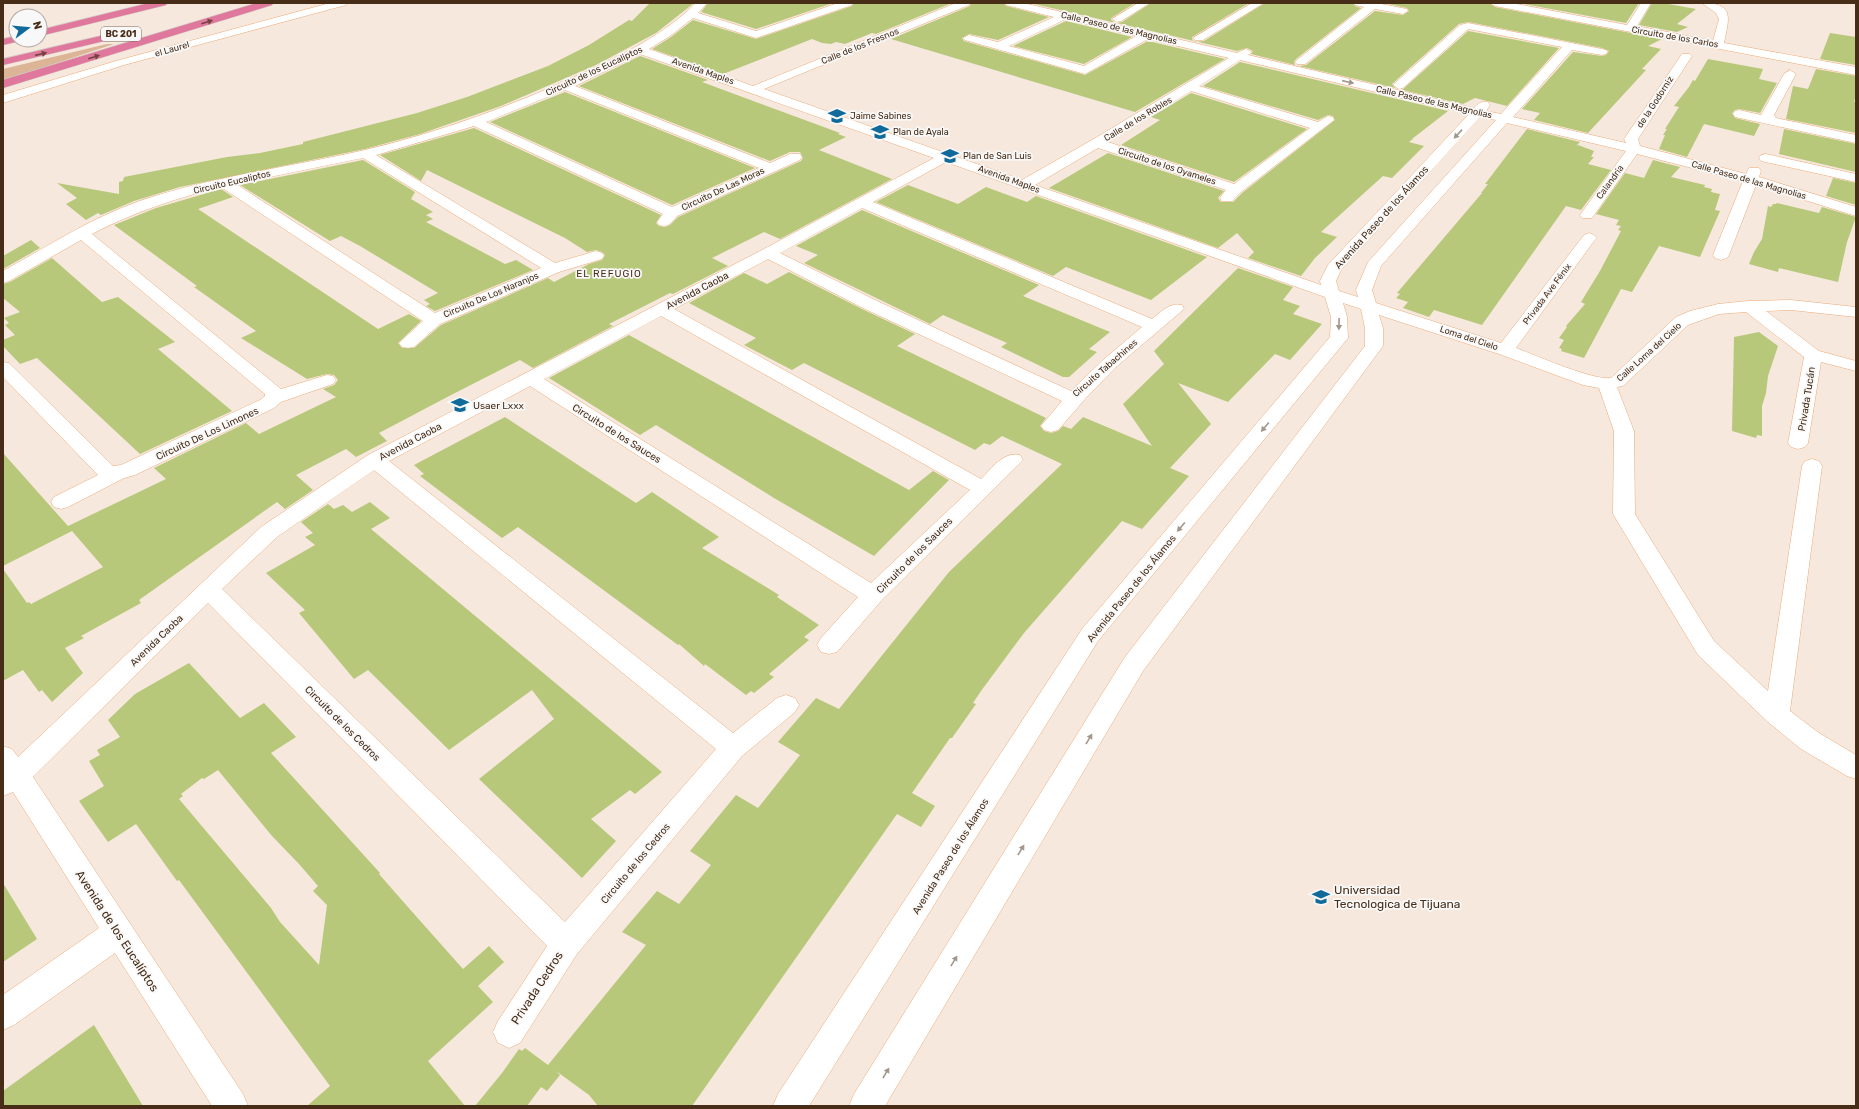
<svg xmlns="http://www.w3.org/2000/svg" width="1859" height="1109" viewBox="0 0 1859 1109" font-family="Rubik,sans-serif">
<rect width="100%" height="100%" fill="#f6e8dd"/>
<!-- green -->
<polygon fill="#dcb496" points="107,44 114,44 3,81 3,69"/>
<!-- building -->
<g fill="#b7c87a" fill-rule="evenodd">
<polygon points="650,3 694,3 656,33 596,65 501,106 420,134 365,149 180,187 134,201 101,215 98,213 86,220 66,204 77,198 57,183 119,194 119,182 123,181 124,177 227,157 260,153 303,144 303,142 417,113 467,97 548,66 589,45 629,20 632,21"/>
<polygon points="708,3 833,3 756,29 701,12"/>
<polygon points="854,3 952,3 876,34 872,33 845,44 836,42 831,44 822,43 812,39 723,74 652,49 671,37 693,20 756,39 852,6"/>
<polygon points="971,3 1004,3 1006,6 1049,17 998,40 969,34 962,38 964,41 1085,75 1148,41 1225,59 1135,112 891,39 970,6"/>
<polygon points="1030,3 1135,3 1111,18 1111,20 1116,23"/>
<polygon points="1151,3 1249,3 1192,37 1192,39 1195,42 1204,41 1265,3 1353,3 1355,6 1361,8 1296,59 1294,62 1295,65 1251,54 1253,51 1247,48 1237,51 1117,23 1122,22"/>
<polygon points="1384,3 1489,3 1495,7 1662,39 1648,46 1661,49 1642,69 1646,70 1588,133 1534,120 1540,113 1522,109 1573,52 1602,56 1606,55 1609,51 1602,48 1468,22 1459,24 1392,84 1395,88 1299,66 1306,65 1375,11 1403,15 1409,11 1407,8"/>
<polygon points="1519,3 1639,3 1626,23"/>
<polygon points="1652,3 1663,3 1696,9 1677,24 1688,27 1677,32 1639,25"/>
<polygon points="1066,21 1132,37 1084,64 1013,46"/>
<polygon points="1468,31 1559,48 1507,106 1475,98 1463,104 1402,90"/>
<polygon points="1830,33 1856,37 1856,65 1820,59"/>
<polygon points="640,56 708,80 702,82 840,133 838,134 846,137 819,150 892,179 780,239 764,232 712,258 728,266 673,294 670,293 609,324 613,326 533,368 520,360 453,394 379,433 387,441 356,457 346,449 296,475 313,490 285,509 277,502 139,600 141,603 81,636 84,638 65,648 83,673 52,702 42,690 39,692 23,670 3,681 3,569 27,603 29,602 31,604 103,567 72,531 3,566 3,453 68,526 166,479 154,468 246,423 259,434 336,397 323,389 334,385 338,380 334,375 327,374 307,379 241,338 256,331 194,287 197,286 114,225 156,208 221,189 233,197 198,209 378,329 409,314 421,321 398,343 402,348 414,348 441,325 548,278 554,282 589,264 602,260 605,255 602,252 596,250 587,252 565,238 427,170 421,181 380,155 474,128 661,215 656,223 659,226 665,227 670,225 678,217 801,161 803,158 800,152 790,152 770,161 579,86"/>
<polygon points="1708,59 1763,69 1759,79 1777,83 1760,113 1739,109 1735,110 1732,113 1735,118 1760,124 1754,136 1704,124 1687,157 1659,149 1665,135 1663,135 1667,129 1665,129 1679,107 1674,106 1689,87 1693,80 1695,81"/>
<polygon points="1240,62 1448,111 1412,139 1413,139 1409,142 1424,146 1392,178 1383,176 1321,232 1337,237 1315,258 1301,276 1248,258 1254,252 1237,233 1218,248 1049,188 1108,153 1224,191 1218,198 1221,202 1233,202 1242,193 1335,120 1333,116 1328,115 1318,120 1203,86"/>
<polygon points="1816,69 1856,76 1856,94 1854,102 1856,102 1856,133 1786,119 1793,86 1808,89"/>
<polygon points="565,92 755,168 672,205 490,122"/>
<polygon points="1191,93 1307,129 1234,182 1121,145 1160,120 1151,117"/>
<polygon points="1527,129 1580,142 1576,146 1578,145 1594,151 1591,157 1594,157 1588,164 1611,170 1581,210 1566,206 1482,325 1434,310 1429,317 1403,308 1408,302 1396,298 1400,294 1397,293 1482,193 1481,193 1488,184 1485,184"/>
<polygon points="1784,129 1856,144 1856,172 1779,154"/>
<polygon points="363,160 415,192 411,199 433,212 426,215 433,219 426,222 505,264 516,260 533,270 435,311 426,306 430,304 424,300 438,293 360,246 341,236 330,241 240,185"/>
<polygon points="1653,160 1680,167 1671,177 1705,185 1704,187 1712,189 1711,192 1720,194 1715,210 1720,211 1700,257 1659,246 1632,292 1621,289 1584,358 1561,351 1562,349 1559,348 1564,340 1559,338 1567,327 1566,326 1585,304 1581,302 1600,271 1621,231 1618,230 1621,226 1616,225 1619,220 1596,214 1625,173 1644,178"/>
<polygon points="1833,178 1856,183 1856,205 1826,196"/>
<polygon points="908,185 958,204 986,187 1027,202 1036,196 1207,257 1151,300 1066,267 1053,276 876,202"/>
<polygon points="1777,203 1819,213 1822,207 1856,217 1847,242 1838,282 1779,268 1778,272 1749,264 1754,252 1762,239 1768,206 1771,207 1773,204 1776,204"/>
<polygon points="862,210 1039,285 1023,296 1110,332 1089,349 1097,352 1069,377 1063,377 1001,347 1007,343 943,315 930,324 804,263 818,255 796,246"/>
<polygon points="31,240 40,248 3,269 3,256"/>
<polygon points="52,258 102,302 118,297 175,342 158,349 232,411 140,454 37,358 20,364 3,346 3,340 15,335 5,325 9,323 4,318 20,312 3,298 3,284 10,282"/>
<polygon points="1238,268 1293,287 1283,300 1300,306 1293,314 1322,324 1290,360 1275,354 1228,402 1178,383 1211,424 1170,468 1189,476 1142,529 1122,521 1024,633 981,691 973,703 976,704 952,738 950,738 912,793 935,806 921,827 897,814 692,1106 598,1106 589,1095 556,1071 560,1075 547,1091 541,1087 527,1106 475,1106 502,1073 519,1049 522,1051 525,1048 548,1065 646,945 622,932 657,891 679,904 711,865 690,851 736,795 758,808 800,755 778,742 816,698 839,709 949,572 1062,464 1002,436 990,445 984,443 975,450 804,363 792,370 744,345 756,338 689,303 744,273 767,284 789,272 862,309 915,334 897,346 1046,418 1040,426 1044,431 1051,433 1058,431 1063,426 1071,429 1083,417 1152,446 1123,404 1164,364 1154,351"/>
<polygon points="1759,332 1778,346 1768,376 1766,393 1762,406 1762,436 1757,435 1756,438 1732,431 1734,337"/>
<polygon points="629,335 909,490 933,471 949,480 874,556 774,498 656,425 640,435 549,378"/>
<polygon points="505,417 636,503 652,492 719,537 702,548 779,595 777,597 819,625 804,637 809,640 769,674 774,677 754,693 751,691 746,695 705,664 704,666 679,644 678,645 518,527 502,538 420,476 424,474 414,465"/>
<polygon points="370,502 390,518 371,529 662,772 635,794 630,790 591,819 616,841 582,878 479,779 554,719 532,690 449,750 368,670 354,679 299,613 305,610 266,573 315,545 305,537 313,533 301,522 328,504 334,509 343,505 352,512"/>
<path d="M189 663 240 718 264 703 296 737 271 753 380 873 379 874 407 906 463 969 489 946 504 962 478 986 493 1002 428 1061 465 1106H307L330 1086 179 880 177 881 136 824 108 842 79 801 104 786 89 761 100 755 97 750 120 737 108 720 135 694ZM218 770 272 836 299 864 318 886 313 891 327 905 319 965 280 922 271 908 179 799 183 796 181 794 202 778 204 779Z"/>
<polygon points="3,883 37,939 3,962"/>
<polygon points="94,1025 143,1106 3,1106 3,1091"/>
</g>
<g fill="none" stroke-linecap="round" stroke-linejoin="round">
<!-- minor casing -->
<g stroke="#eeab76" stroke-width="1">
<g id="minor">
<polygon points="330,3 347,3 346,5 124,65 3,103 3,95 116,61"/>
<path d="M696 3H707L698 13 756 31 838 3H853L852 5 756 38 693 18 670 36 649 49 753 86 956 3H970L969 5 764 89 1022 180 1092 140 1229 58 1148 39 1085 74 965 40 963 38 969 35 998 42 1054 17 1006 5 1005 3H1023L1237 53 1246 49 1252 52 1248 55 1474 108C1479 103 1481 101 1488 102L1490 105 1486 111 1501 114 1562 47 1468 29 1403 88 1399 89 1393 85 1460 25 1468 23 1602 49 1606 50 1608 52 1606 54 1602 55 1572 50 1513 117 1626 143 1624 139 1682 54H1690L1692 56 1638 139 1640 146 1746 174 1749 168H1759L1761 171 1759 177 1856 207V216L1756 185 1729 255 1727 258 1721 260 1715 258 1713 255 1743 181 1637 154 1592 218H1582L1580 215 1626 151 1507 123 1381 266 1372 290 1376 303 1501 343 1584 235 1589 233 1594 235 1597 238 1594 241 1516 348C1535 355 1594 381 1611 378L1676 317 1690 311 1718 304 1748 301 1791 300 1856 307V317L1791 310 1766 311 1819 351 1856 361V371L1821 362 1808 443 1805 447 1798 449 1791 447 1788 443 1804 357 1746 312 1719 314 1688 325 1623 386 1617 387 1634 431 1635 514 1714 641 1768 691 1802 466 1805 461 1812 459 1819 461 1822 466 1790 711 1819 733 1856 755V779L1847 776 1801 749 1768 722 1698 655 1613 514 1614 431 1599 388 1583 385 1499 354 1379 315 1383 328V346L1143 671 885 1106H849L854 1094 1125 657 1365 346V328L1361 309 1343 303 1347 317 1348 338 1098 641 809 1106H773L778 1094 1082 629 1330 337 1331 317 1325 297 946 162 873 202 1152 319C1161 312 1170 302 1182 305L1184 309 1116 367 1086 398 1058 430 1051 432 1044 430 1041 426 1062 401 863 308 768 259 674 309 981 479C992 468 1004 451 1020 455L1023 460 881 601 837 652 829 654 821 652 817 645 821 638 858 597 530 386 389 461 733 733 777 698 786 695 795 698 799 705 795 712 742 756 577 954 520 1043 509 1048 498 1043 493 1032 498 1021 547 946 208 603 33 777 243 1094 248 1106H212L115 953 14 1025 3 1030V995L99 928 13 792 3 796V746L12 749 18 757 261 527 368 455 762 250 934 158 640 54 575 86 770 163 790 154H800L802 157 800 160 677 216C671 223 668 228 659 225L657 222 663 214 474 126 376 155 555 263 596 251 602 253 604 256 602 259 559 272 440 324 414 347 408 348 402 347 399 343 423 321 221 187C176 198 134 212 92 234L281 389 327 375 333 376 336 380 333 384 281 402 274 408 135 475 124 478 68 507 61 509 54 507 51 502 54 497 98 475 3 377V362L9 363 113 466 121 465 260 400 265 396V394L81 240 9 281 3 283V271C52 244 100 212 155 196 223 175 295 166 365 150 439 132 512 106 581 74 622 55 664 35 696 3ZM1066 19 1136 36 1084 66 1009 46ZM1240 60 1469 114 1328 265 1320 281 1321 285 1035 185 1098 148 1226 190 1220 198 1222 201H1232L1241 192 1334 120 1333 117 1328 116 1318 122 1199 86ZM565 90 759 168 672 207 486 122ZM1191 91 1310 128 1234 184 1108 142ZM1480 117 1496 120 1368 262 1356 290 1358 297 1339 291 1336 281 1341 270ZM363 158 541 268 435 313 236 184ZM862 208 1142 327 1103 360 1071 391 875 300 780 253ZM661 316 970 490 871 583 544 379ZM374 470 716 749 565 922 222 589 277 537Z"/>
<polygon points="1138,3 1150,3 1121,21 1117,22 1112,19"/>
<polygon points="1252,3 1264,3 1203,40 1195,40 1193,38"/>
<polygon points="1354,3 1376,3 1407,9 1408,11 1403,14 1375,9 1305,64 1297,64 1295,62 1297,60 1364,7 1355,5"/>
<path d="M1490 3H1511L1627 25 1641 3H1651L1637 26 1713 41 1719 19 1716 13 1702 3C1735 3 1729 18 1724 43L1856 67V75L1495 6Z"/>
<polygon points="1790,70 1796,74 1774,115 1776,118 1856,135 1856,143 1735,117 1733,114 1735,111 1739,110 1761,115 1784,74"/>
<polygon points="1766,154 1856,174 1856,182 1761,161 1759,158 1761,155"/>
</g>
</g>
<!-- highway casing -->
<g stroke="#cfc8c3" stroke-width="1">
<g id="highway">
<polygon points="149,3 167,3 166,5 40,36 40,30"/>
<polygon points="257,3 273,3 272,5 3,88 3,80"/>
<polygon points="113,33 117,34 118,36 117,38 3,65 3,59"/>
<polygon points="16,36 16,40 21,40 20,41 3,45 3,39"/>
</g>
</g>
<!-- minor -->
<use href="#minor" fill="#fff" fill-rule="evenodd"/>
<!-- highway -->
<use href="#highway" fill="#df789c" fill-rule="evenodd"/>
</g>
<!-- one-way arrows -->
<defs><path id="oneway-solid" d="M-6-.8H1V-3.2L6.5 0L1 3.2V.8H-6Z"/></defs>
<g fill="#75443f">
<use href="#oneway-solid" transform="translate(207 22) rotate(-17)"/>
<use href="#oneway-solid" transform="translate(41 54) rotate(-13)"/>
<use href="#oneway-solid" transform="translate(94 57) rotate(-17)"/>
</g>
<g fill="#a3968b">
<use href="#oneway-solid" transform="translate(1348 82) rotate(13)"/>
<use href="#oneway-solid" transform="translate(1458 134) rotate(133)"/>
<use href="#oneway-solid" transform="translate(1339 324) rotate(91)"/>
<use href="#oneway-solid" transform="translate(1265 427) rotate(130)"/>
<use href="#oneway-solid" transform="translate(1181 527) rotate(130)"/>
<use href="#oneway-solid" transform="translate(1089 739) rotate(-59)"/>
<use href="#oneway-solid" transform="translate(1021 850) rotate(-59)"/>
<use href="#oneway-solid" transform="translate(954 961) rotate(-59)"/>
<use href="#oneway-solid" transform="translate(886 1073) rotate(-59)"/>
</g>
<!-- icons -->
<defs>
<g id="school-bare" transform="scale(1.38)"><path d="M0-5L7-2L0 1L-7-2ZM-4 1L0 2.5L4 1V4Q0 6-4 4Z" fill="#106b9b" stroke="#f8f8f8" stroke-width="2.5" paint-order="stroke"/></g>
<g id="university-bare" transform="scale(1.38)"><path d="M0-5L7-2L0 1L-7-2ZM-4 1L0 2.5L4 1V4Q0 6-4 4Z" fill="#106b9b" stroke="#f8f8f8" stroke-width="2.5" paint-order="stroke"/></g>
</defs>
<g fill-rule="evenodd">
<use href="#school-bare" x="837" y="116"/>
<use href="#school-bare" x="880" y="132"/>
<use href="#school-bare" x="950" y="156"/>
<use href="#school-bare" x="460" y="405"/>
<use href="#university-bare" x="1321" y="897"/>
</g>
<g text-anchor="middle" stroke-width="3.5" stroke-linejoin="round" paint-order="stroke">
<!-- far-street labels -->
<g font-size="9" fill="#472d17" stroke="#f8f8f8">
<text transform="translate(1119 28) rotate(13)" y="3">Calle Paseo de las Magnolias</text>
<text transform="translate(1675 37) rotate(10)" y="3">Circuito de los Carlos</text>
<text transform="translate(860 46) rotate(-22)" y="3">Calle de los Fresnos</text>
<text transform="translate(172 49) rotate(-16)" y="3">el Laurel</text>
<text transform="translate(594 71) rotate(-25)" y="3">Circuito de los Eucaliptos</text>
<text transform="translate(703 71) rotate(19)" y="3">Avenida Maples</text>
<text transform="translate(1434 102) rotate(13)" y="3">Calle Paseo de las Magnolias</text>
<text transform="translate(1655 102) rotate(-57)" y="3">de la Godorniz</text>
<text transform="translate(1138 119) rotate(-31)" y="3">Calle de los Robles</text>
<text transform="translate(1167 166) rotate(18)" y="3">Circuito de los Oyameles</text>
<text transform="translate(1009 179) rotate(20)" y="3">Avenida Maples</text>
<text transform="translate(1749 180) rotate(16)" y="3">Calle Paseo de las Magnolias</text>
<text transform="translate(232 182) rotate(-13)" y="3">Circuito Eucaliptos</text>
<text transform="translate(1610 182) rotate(-54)" y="3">Calandria</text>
<text transform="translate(723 189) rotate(-25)" y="3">Circuito De Las Moras</text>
<text transform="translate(1547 294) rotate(-53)" y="3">Privada Ave Fénix</text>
<text transform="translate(491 295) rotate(-23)" y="3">Circuito De Los Naranjos</text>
<text transform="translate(1469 338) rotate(18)" y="3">Loma del Cielo</text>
<text transform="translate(1649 352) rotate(-42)" y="3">Calle Loma del Cielo</text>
<text transform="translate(1105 368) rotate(-41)" y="3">Circuito Tabachines</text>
</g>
<!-- shield labels -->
<rect fill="#f8f8f8" stroke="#7c6a5a" stroke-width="1" x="101" y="27" width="40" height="14" rx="3"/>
<g font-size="9" font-weight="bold" fill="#472d17">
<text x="121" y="37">BC 201</text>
</g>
<!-- far-poi labels -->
<g font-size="9" fill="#472d17" stroke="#f8f8f8" text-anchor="start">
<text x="850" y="119">Jaime Sabines</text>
<text x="893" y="135">Plan de Ayala</text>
<text x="963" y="159">Plan de San Luis</text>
</g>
<!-- street labels -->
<g font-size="10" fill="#472d17" stroke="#f8f8f8">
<text transform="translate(1381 217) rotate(-48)" y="4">Avenida Paseo de los Álamos</text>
<text transform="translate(697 290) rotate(-28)" y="4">Avenida Caoba</text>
<text transform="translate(1806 399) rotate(-81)" y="4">Privada Tucán</text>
<text transform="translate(207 433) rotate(-25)" y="4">Circuito De Los Limones</text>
<text transform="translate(617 433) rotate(32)" y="4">Circuito de los Sauces</text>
<text transform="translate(410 441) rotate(-28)" y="4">Avenida Caoba</text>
<text transform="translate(914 555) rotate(-45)" y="4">Circuito de los Sauces</text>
<text transform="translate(1131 588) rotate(-51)" y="4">Avenida Paseo de los Álamos</text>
<text transform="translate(156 640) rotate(-44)" y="4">Avenida Caoba</text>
<text transform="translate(343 723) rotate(45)" y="4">Circuito de los Cedros</text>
<text transform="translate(950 856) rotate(-58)" y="4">Avenida Paseo de los Álamos</text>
<text transform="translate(635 863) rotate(-50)" y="4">Circuito de los Cedros</text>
</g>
<!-- far-quarter labels -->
<g font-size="10" letter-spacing="1" fill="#472d17" stroke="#f8f8f8">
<text x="609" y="277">EL REFUGIO</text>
</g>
<!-- poi labels -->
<g font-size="10" fill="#472d17" stroke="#f8f8f8" text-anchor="start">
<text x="473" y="409">Usaer Lxxx</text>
</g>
<!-- near-poi labels -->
<g font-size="12" fill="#472d17" stroke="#f8f8f8" text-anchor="start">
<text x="1334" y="894">Universidad<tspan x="1334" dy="14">Tecnologica de Tijuana</tspan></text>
</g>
<!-- near-street labels -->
<g font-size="12" fill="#472d17" stroke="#f8f8f8">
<text transform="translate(117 931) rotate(57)" y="4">Avenida de los Eucalíptos</text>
<text transform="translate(537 988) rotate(-57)" y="4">Privada Cedros</text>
</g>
</g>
<!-- border -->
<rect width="1859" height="1109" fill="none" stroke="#472d17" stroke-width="8"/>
<!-- north arrow -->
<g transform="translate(28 28) rotate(74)"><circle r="19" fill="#f8f8f8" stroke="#b1a79e"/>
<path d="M0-3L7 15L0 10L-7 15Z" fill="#106b9b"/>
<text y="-6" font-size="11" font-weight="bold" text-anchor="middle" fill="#472d17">N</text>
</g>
</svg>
